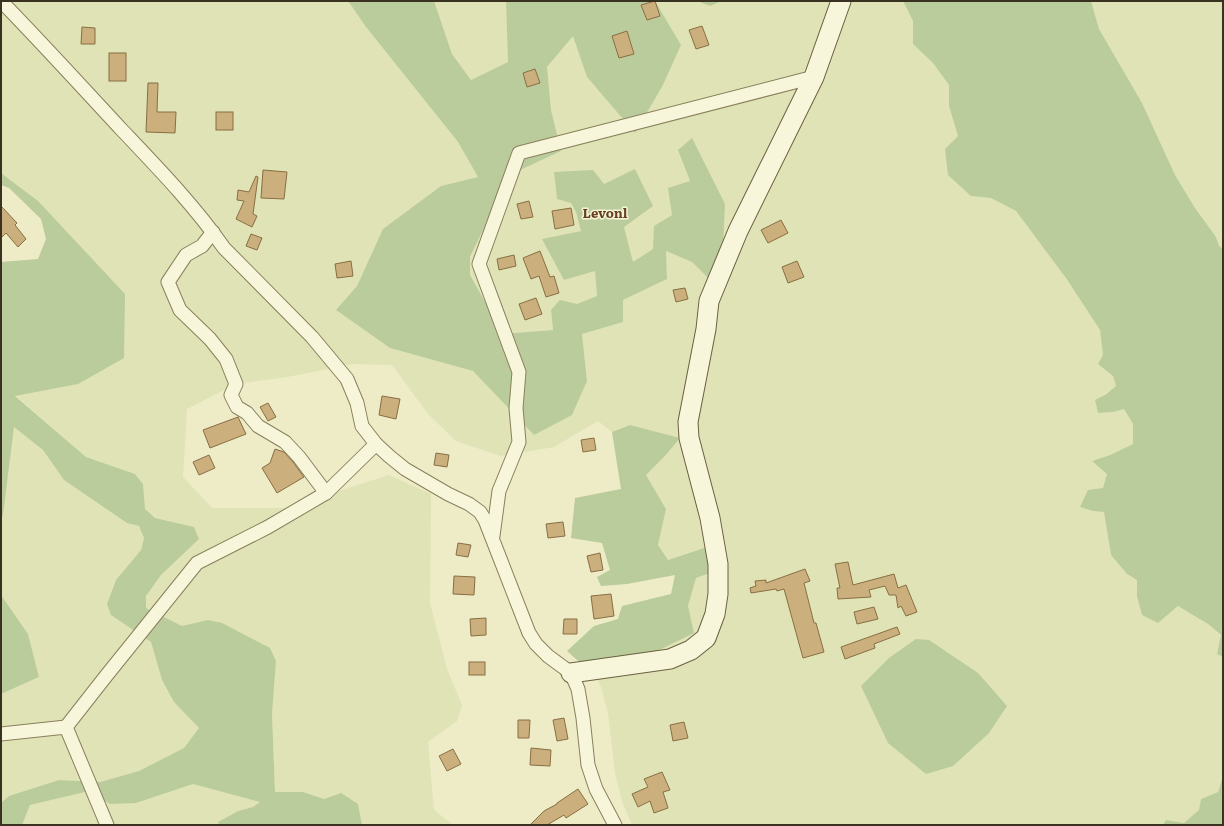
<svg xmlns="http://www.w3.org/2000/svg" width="1224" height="826" viewBox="0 0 1224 826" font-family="Literata,serif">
<rect width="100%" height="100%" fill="#eeebc7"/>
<!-- farmland -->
<g fill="#dfe3b5">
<polygon points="1,1 348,1 366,27 458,142 478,177 441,186 384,229 357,286 336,310 390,348 473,371 534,435 587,381 582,334 623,322 623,300 667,279 666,251 692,262 711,281 723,246 678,150 690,181 672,215 654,226 654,249 633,262 624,227 636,169 604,184 554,172 557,199 571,202 576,212 581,231 542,239 595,270 597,297 577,305 551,310 553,330 503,334 470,275 470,258 493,210 518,171 561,151 551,110 547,67 573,35 587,77 635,133 663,85 681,45 655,1 697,1 710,6 722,1 903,1 913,21 913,44 933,63 949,85 949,106 958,136 971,196 991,198 1016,211 1066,278 1100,330 1103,355 1113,376 1116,386 1095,400 1098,413 1113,412 1124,409 1133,424 1133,444 1110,455 1092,461 1107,474 1103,488 1093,511 1104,512 1111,555 1127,574 1137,580 1137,596 1158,623 1178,606 1208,624 1221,636 1217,654 1223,657 1223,776 1218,792 1201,799 1200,810 1184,823 1166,820 1163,825 632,825 622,801 615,773 608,713 601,687 596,677 694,633 688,606 696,578 709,546 668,560 658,545 666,509 646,475 665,456 680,438 630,425 612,432 598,421 554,447 501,456 456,441 429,415 392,365 353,364 287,377 236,384 187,409 183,477 212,508 287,508 389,475 431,494 430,603 447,669 462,705 457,721 428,742 434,810 453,825 362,825 361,823 324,799 303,792 275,792 272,714 276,661 208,620 182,626 146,608 146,596 161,575 199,539 194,527 155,518 145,509 143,484 135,474 86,457 15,395 78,384 38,201 1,173"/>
<polygon points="434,1 506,1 508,62 471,80 452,54"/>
<polygon points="1091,1 1223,1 1223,249 1219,247 1216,237 1195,208 1175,175 1142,103 1099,29"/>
<polygon points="14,426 43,450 64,480 127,523 139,526 144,538 141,550 116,580 112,615 151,642 162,680 174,702 199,728 184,748 139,771 100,782 59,780 9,796 1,803 1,694 39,677 28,634 1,595 1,520 3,515"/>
<polygon points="193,784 260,802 253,807 238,811 218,822 219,825 22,825 30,805 89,791 136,803"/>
</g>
<!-- green -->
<g fill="#bacc9b">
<polygon points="348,1 434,1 452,54 471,80 508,62 506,1 655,1 681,45 663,85 635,133 587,77 573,36 547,67 551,110 561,151 518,171 493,210 470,257 470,275 503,334 553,330 551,310 560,300 577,304 597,296 595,271 564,280 542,239 581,231 576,212 571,203 557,199 554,172 593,170 604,184 635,169 653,206 624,227 633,262 653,249 654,226 672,215 668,188 690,181 678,150 692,138 725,204 723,246 711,281 692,262 666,251 667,279 623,300 623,322 582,334 587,381 572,415 534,435 473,371 390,348 336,310 357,286 383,229 441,186 478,177 458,142 366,27"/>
<polygon points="697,1 722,1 710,6"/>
<polygon points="903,1 1091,1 1099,29 1142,103 1175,175 1195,208 1216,237 1219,246 1223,249 1223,657 1217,654 1221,635 1208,624 1178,606 1158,623 1142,615 1137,596 1137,580 1127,574 1111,555 1104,512 1093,511 1080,507 1088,490 1103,488 1107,474 1092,461 1110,455 1133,444 1133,424 1124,409 1113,412 1098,413 1095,400 1106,394 1116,386 1113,376 1098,364 1103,355 1100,330 1066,278 1016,211 991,198 971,196 948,175 945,149 958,136 949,106 949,85 933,63 913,44 913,21"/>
<polygon points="1,173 38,201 125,294 124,358 78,384 15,396 86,457 135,474 143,484 145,509 155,518 194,527 199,539 161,575 146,596 146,608 182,626 208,620 222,623 270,648 276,661 272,714 275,792 303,792 324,799 341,793 358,804 362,825 219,825 218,822 238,811 253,807 260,802 193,784 136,803 110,804 89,791 30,805 22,825 1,825 1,803 9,796 59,780 100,782 139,771 184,748 199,728 174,702 162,680 151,642 111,615 107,604 116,580 141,550 144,538 139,526 127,523 64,480 43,450 14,427 3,515 1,520 1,262 38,259 46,239 41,219 9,188 1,185"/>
<polygon points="630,425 680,438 665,456 646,475 666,509 658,545 668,560 710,546 715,571 696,578 688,606 694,633 649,655 596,677 567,651 594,626 618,619 622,606 671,594 675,575 627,584 601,586 597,577 610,570 602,543 571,538 575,498 621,489 612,432"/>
<polygon points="1,595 28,634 39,677 1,694"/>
<polygon points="916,639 929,640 978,673 1007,706 989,733 953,766 926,774 888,743 861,686 889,658"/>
<polygon points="1223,776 1223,825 1163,825 1166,820 1184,823 1199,810 1201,799 1218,792"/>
</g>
<!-- building -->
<g fill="#cbb07e" stroke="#886f43">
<polygon points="655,1 660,16 647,20 641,5"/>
<polygon points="702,26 709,45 696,49 689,30"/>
<polygon points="82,27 95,28 95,44 81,44"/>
<polygon points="627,31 634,54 619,58 612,36"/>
<rect x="109" y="53" width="17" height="28"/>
<polygon points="535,69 540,83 527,87 523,73"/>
<polygon points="148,83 158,83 157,112 176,112 175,133 146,132"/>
<rect x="216" y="112" width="17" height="18"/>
<polygon points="263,170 287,172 284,199 261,198"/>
<polygon points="256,176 258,177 253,214 257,216 252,227 236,219 244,201 237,200 238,190 249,192"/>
<polygon points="529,201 533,217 521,219 517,204"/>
<polygon points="1,206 17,223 15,225 26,239 18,247 6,233 1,238"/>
<polygon points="571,208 574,225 555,229 552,211"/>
<polygon points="781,220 788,233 768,243 761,230"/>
<polygon points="251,234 262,238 257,250 246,246"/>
<polygon points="540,251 550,277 554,276 559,293 546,297 539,276 531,279 523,258"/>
<polygon points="514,255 516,266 499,270 497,259"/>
<polygon points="351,261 353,276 337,278 335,264"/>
<polygon points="797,261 804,277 788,283 782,267"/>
<polygon points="685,288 688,299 676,302 673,290"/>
<polygon points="536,298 542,314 525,320 519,304"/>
<polygon points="382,396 400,399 396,419 379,415"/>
<polygon points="268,403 276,417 268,421 260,407"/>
<polygon points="238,417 246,434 210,448 203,430"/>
<polygon points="594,438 596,450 583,452 581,440"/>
<polygon points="275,449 284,452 293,462 304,477 277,493 262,468 270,463"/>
<polygon points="436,453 449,455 447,467 434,465"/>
<polygon points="209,455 215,468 199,475 193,462"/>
<polygon points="563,522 565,536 548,538 546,524"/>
<polygon points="458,543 471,545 468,557 456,555"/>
<polygon points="600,553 603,570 591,572 587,556"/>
<polygon points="848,562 853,585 894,574 898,588 906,585 917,612 906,616 901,606 898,608 896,595 889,595 885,586 869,590 871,597 838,599 837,588 840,588 835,564"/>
<polygon points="805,569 810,581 804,583 814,623 816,623 824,652 803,658 784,589 777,591 776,589 751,593 750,588 756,586 755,581 766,580 766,583"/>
<polygon points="454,576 475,577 474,595 453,594"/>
<polygon points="611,594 614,616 594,619 591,596"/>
<polygon points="874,607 878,619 857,624 854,612"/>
<polygon points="486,618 486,635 471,636 470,619"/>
<polygon points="564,619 577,619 577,634 563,634"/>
<polygon points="897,627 900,634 874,644 875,648 845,659 841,647"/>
<rect x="469" y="662" width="16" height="13"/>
<polygon points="564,718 568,739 557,741 553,720"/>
<polygon points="518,720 530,720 529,738 518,738"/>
<polygon points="684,722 688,738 673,741 670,725"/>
<polygon points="531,748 551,750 550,766 530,765"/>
<polygon points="453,749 461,764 447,771 439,756"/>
<polygon points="662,772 670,790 663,792 668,808 654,813 650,801 638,807 632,794 648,787 644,779"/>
<polygon points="578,789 588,804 566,818 564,815 547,825 530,825 544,811 557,804 557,803"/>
</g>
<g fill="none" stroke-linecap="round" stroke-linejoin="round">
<!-- street casing -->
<g stroke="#897f5d" stroke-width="15">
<g id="street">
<path d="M1 1C42 43 81 86 121 129 157 167 194 205 224 248L312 337 347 379 357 403 362 426 376 444 389 456 405 469 448 494 469 504 480 512 485 520 529 633 536 644 548 656 571 673 578 689 583 718 588 765 596 789 615 825"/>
<polyline points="213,232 202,246 186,255 168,282 180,310 210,339 226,359 236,384 231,395 237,407 247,413 258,426 285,442 299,457 326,493"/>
<polyline points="493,536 499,491 519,442 516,408 519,372 479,264 519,153 814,77"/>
<polyline points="66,727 106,676 197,563 268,527 326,493 376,444"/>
<polyline points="1,734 66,727 107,825"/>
</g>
</g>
<!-- secondary casing -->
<g stroke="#6b6040" stroke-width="21">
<polyline id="secondary" points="571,673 670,659 691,650 706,638 715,614 718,594 718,564 710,518 689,438 688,422 706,329 709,301 738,231 814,77 841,1"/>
</g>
<!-- street -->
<use href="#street" stroke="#f8f6da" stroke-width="13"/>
<!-- secondary -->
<use href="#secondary" stroke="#f8f6da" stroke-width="19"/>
</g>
<g text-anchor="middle" stroke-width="3" stroke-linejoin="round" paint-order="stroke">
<!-- quarter labels -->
<g font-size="13" font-weight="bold" fill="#653f20" stroke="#f5f4d7">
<text x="605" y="218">Levonl</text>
</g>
</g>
<!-- border -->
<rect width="1224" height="826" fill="none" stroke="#3a3220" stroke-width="4"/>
</svg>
